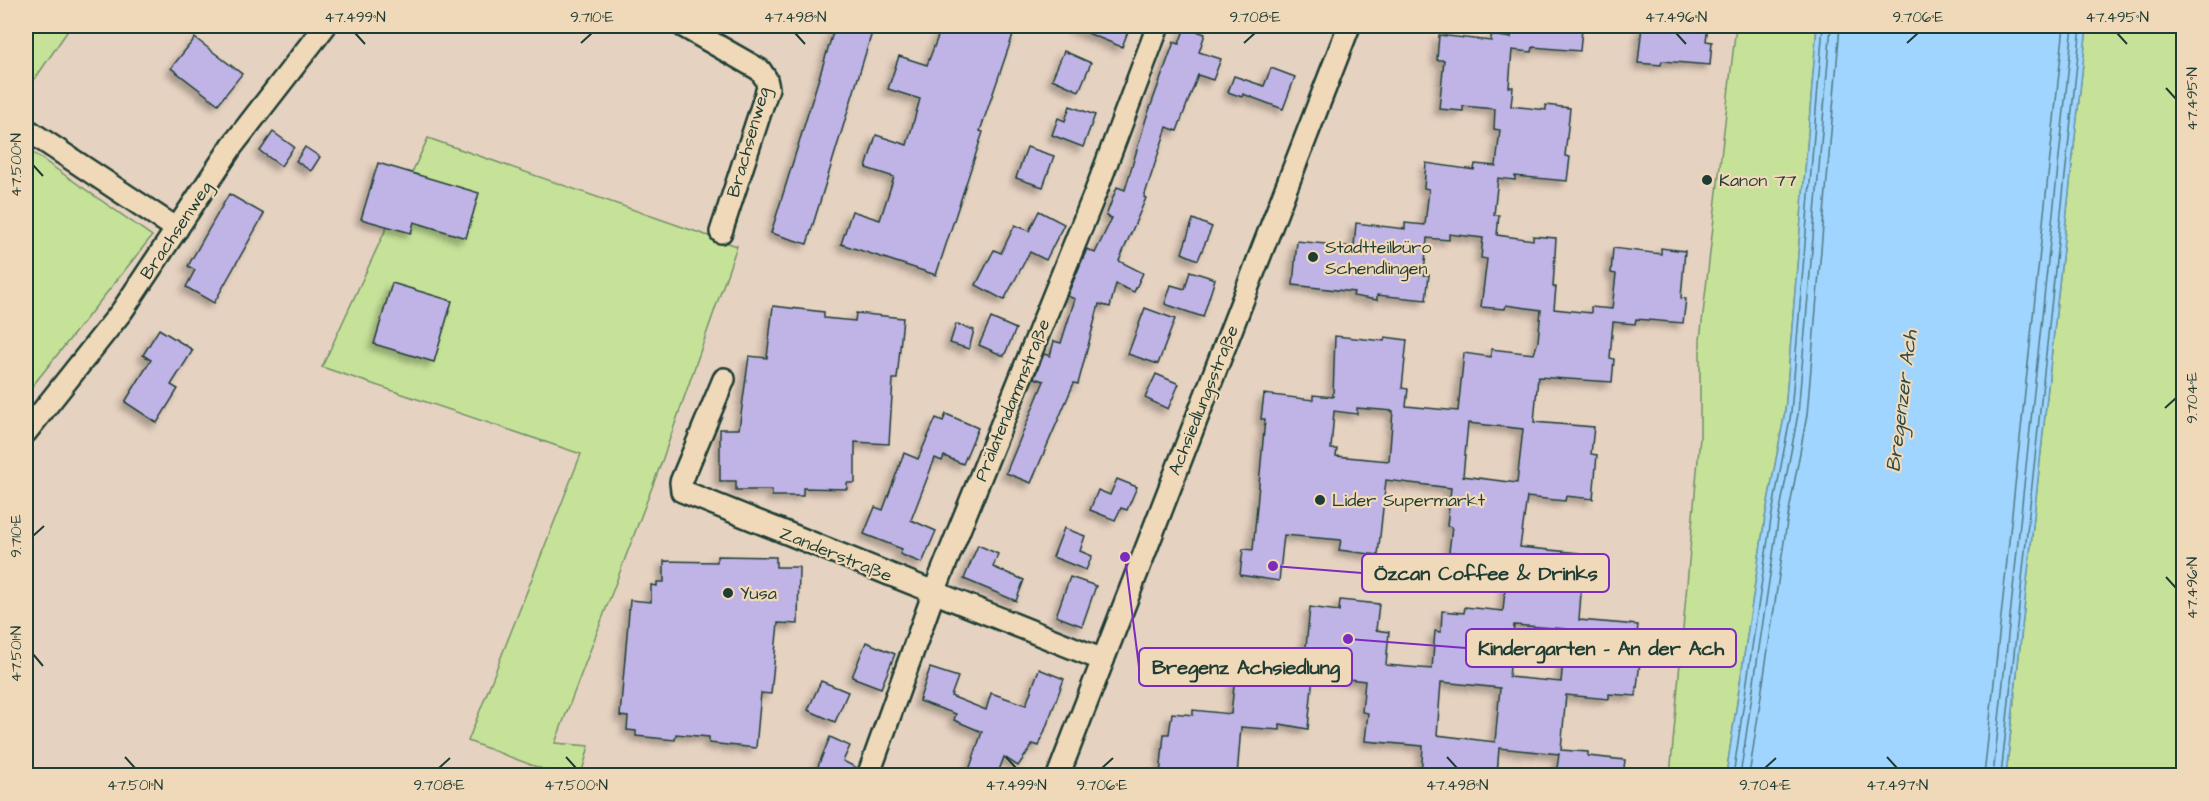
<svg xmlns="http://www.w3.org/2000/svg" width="2209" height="801" viewBox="0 0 2209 801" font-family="'Architects Daughter',sans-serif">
<defs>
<filter id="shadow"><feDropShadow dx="-5" dy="5" stdDeviation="3" flood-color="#0004"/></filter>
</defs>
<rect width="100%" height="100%" fill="#e6d2c1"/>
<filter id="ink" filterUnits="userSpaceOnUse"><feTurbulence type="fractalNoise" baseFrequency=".0167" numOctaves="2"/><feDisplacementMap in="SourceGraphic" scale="12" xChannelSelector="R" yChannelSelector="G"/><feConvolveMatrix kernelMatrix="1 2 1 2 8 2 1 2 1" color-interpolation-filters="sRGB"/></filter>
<g filter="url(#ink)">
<!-- green -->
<g fill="#c6e299" stroke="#729066" stroke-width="1.5">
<polygon points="26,26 71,26 26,92"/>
<polygon points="1736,26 1817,26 1785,412 1765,518 1726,775 1670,776 1700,437 1700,340"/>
<polygon points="2087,26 2183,26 2183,775 2006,776"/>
<polygon points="428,138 737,246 662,461 555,743 589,746 581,775 558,775 468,741 581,454 322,367"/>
<polygon points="26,148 152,236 26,394"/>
</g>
<!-- water -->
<polygon fill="#9fd5fe" stroke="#6c98ad" stroke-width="1.5" points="1817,26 2087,26 2006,775 1726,775 1765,518 1785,412"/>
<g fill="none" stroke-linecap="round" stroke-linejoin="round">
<!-- shore -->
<g stroke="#527a85" stroke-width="1.5">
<polyline points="1733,776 1771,519 1791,413 1823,26"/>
<polyline points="1740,776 1778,521 1798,414 1831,26"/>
<polyline points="1749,776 1787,522 1807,415 1840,26"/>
<polyline points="1984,776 2064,26"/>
<polyline points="1993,776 2073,26"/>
<polyline points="2001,776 2081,26"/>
</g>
</g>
<!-- building -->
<g fill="#c0b4e6" stroke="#1f3d34" stroke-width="1.5" fill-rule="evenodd" filter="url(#shadow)">
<polygon points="835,26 874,26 807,244 771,233"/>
<polygon points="942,26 1016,26 980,131 983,132 936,275 841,244 852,211 880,220 894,177 866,168 876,135 907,145 920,99 888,89 899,56 927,65"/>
<polygon points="1070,26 1130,26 1122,47"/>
<path d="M1512 26H1578V28L1582 29 1580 51 1533 47 1532 52 1512 50 1509 87H1513L1511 106 1546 110V105L1570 108 1565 156 1570 157 1567 181 1515 176V180L1498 178 1494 215H1499L1497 235 1533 240V236L1556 238 1553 287H1556L1554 309 1591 313V307L1612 309 1616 274 1611 273 1613 248 1661 254V248L1685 251 1681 298 1686 299 1683 323 1636 319 1635 324 1613 322 1610 358 1614 359 1612 382 1538 377 1534 422 1594 427 1591 454 1597 455 1593 499 1566 496 1565 501 1527 497 1520 547 1579 553 1576 579 1582 580 1579 620 1638 625 1635 652 1641 653 1636 696 1609 694V699L1566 695 1561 750 1588 752V756L1625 760 1623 776H1556L1559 754 1499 748 1497 776H1421L1423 746 1365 741 1368 713 1362 712 1365 681 1313 675 1308 729 1280 724V730L1241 727 1237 776H1160L1164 734H1169L1172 713 1193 715V710L1231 714 1235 676 1241 677 1243 655 1264 657V652L1305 657 1310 607 1339 611 1340 600 1379 604 1376 630 1389 632 1386 665 1432 669 1435 631 1441 632 1442 611 1464 613 1465 607 1503 611 1508 557 1449 552 1452 527 1447 526 1451 488 1386 480 1378 555 1339 550 1341 540 1284 535 1279 581 1240 575 1243 549 1253 550 1265 419H1261L1264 394 1313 400V395L1333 397 1335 336 1384 341 1385 337 1407 340 1402 388 1408 389 1406 406 1458 411 1464 353 1491 357V349L1534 354 1538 341 1541 310 1506 305 1505 309 1481 307 1487 259 1481 258 1483 238 1449 234V240L1427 238 1424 275H1429L1426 300 1377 295V300L1353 296 1354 292 1293 285 1297 241 1354 247 1356 223 1405 229V223L1425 225 1429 189 1424 188 1426 163 1474 170 1475 164 1496 166 1500 130 1494 129 1495 109 1463 106V111L1439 109 1444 60H1437L1439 35 1491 41V35L1511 38ZM1357 408 1393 411 1389 461 1336 456 1337 449H1331L1334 411 1357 414ZM1468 423 1523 429 1517 483 1463 476ZM1514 625 1566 629 1561 682 1509 677ZM1441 682 1500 688 1495 742 1437 735Z"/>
<polygon points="1642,26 1708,26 1706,41 1712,42 1710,65 1662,61 1661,65 1638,63"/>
<polygon points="1185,27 1205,34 1199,52 1221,59 1213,80 1198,75 1177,131 1167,127 1144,197 1146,198 1119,261 1143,273 1134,292 1116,284 1110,307 1099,304 1078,384 1074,383 1031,483 1006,473 1044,381 1034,378 1044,354 1050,356 1054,341 1061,343 1075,299 1067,296 1087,249 1095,253 1112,218 1106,216 1117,187 1125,190 1146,119 1174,42 1179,44"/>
<polygon points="195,38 242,74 218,104 171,68"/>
<polygon points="1064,51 1091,63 1079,91 1052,79"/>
<polygon points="1271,68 1295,77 1283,109 1243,94 1242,97 1228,92 1234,76 1264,86"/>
<polygon points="1070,106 1095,115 1083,147 1052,135 1058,118 1065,121"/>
<polygon points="273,132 294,147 281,166 260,151"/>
<polygon points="305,147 320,157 311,171 296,161"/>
<polygon points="1027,147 1054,156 1043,187 1016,178"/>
<polygon points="378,163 479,193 466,238 414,222 411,233 361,219"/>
<polygon points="229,194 264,214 214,303 186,287 195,270 188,266"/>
<polygon points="1039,211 1064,224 1046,260 1030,252 1004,300 976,285 994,250 1001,253 1015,225 1029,231"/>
<polygon points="1193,219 1212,227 1198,260 1182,253"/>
<polygon points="1190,271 1215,279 1203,317 1165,304 1171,285 1185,289"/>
<polygon points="392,283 452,301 434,362 374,344"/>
<polygon points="773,306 824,312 824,318 855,321 856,313 903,318 897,379 893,379 889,444 855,442 855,483 847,483 847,489 803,488 803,496 772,496 772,490 736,490 736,481 720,481 720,429 739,429 749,356 767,358"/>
<polygon points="1145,308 1175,319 1158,364 1128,354"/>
<polygon points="991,318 1016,329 1004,356 979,345"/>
<polygon points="956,324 974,330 969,349 950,343"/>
<polygon points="159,329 193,350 171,385 178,389 157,423 125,402 151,360 143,355"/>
<polygon points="1156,374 1179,384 1168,409 1145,398"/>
<polygon points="946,414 978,428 963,464 944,456 942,461 935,458 911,520 936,531 922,563 900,554 902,549 864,534 875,507 883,510 904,453 918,459 936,418 943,421"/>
<polygon points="1117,479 1137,487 1127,510 1121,508 1115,520 1090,510 1098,490 1110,495"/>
<polygon points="1064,528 1085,536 1080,551 1092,556 1086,570 1053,557"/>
<polygon points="978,545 998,554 993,567 1024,580 1016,601 964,579"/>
<polygon points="717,556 776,557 776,567 799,567 798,624 778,623 771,694 761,693 756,748 709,743 709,737 676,734 675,740 636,736 636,731 627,730 628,717 620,716 630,600 651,602 651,585 657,586 657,582 664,582 664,561 717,562"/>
<polygon points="1070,577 1096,586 1082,626 1056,616"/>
<polygon points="866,642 895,654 881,688 852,677"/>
<polygon points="930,668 958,677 951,696 986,710 991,693 1026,705 1039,669 1064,679 1039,746 1033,744 1018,766 1004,757 997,776 967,776 982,732 954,720 956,714 919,701"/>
<polygon points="821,681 848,692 835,722 808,710"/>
<polygon points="830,737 850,746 843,761 857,768 856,776 814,776"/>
</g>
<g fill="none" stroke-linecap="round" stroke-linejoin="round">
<!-- minor casing -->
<g stroke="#1f3d34" stroke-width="26">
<g id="minor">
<polyline points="683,26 760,70 766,79 768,88 721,232"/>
<polyline points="26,129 177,229"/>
<polyline points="724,379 681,482 682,491 1103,660"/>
<polyline points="26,432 122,311 232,146 325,26"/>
<polyline points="868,776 934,592 1096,191 1158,26"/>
<polyline points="1058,776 1349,26"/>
</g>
</g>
<!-- minor -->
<use href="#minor" stroke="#efd9b8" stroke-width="21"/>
</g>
</g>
<!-- ticks -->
<path fill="none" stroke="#1f3d34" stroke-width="2" d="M355 33 365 44M795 33 805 44M1676 33 1686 44M2117 33 2127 44M581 43 592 33M1244 43 1255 33M1907 43 1918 33M2166 88 2176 99M33 165 43 176M2165 408 2176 398M33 536 44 526M2166 577 2176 588M33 654 43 666M125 757 135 768M566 757 576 768M1006 757 1016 768M1447 757 1457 768M1887 757 1897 768M439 768 450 758M1102 768 1113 758M1765 768 1776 758"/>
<!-- markers -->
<g fill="#1f3d34" stroke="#efd9b8" stroke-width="2">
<circle cx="1707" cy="180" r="6"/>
<circle cx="1313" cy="257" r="6"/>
<circle cx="1320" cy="500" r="6"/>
<circle cx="728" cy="593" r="6"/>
</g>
<g text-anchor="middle" stroke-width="4.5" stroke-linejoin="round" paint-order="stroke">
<!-- street labels -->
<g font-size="18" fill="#1f3d34" stroke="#efd9b8">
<text transform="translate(748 142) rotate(-74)" y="6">Brachsenweg</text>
<text transform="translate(176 230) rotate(-56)" y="6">Brachsenweg</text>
<text transform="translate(1012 400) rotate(-68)" y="6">Prälatendammstraße</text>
<text transform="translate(1203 400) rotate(-68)" y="6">Achsiedlungsstraße</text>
<text transform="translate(836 554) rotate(22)" y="6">Zanderstraße</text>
</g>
<!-- poi labels -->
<g font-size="18" fill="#1f3d34" stroke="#efd9b8" text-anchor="start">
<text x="1719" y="186">Kanon 77</text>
<text x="1325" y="253">Stadtteilbüro<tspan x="1325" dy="21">Schendlingen</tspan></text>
<text x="1332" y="506">Lider Supermarkt</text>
<text x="740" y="599">Yusa</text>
</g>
<!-- water labels -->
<g font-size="20" font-style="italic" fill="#2c4c48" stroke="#efd9b8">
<text transform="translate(1901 401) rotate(-83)" y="7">Bregenzer Ach</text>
</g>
</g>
<!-- callouts -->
<path fill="none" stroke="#7b2cbf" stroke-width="2" d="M1273 566L1362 573M1348 639L1466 648M1125 557L1139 667"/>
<g fill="#7b2cbf" stroke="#efd9b8" stroke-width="2">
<circle cx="1273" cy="566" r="6"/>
<circle cx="1348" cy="639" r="6"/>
<circle cx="1125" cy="557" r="6"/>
</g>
<g fill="#efd9b8" stroke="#7b2cbf" stroke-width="2">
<rect x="1362" y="554" width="247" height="38" rx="6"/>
<rect x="1466" y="629" width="270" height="38" rx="6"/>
<rect x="1139" y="648" width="213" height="38" rx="6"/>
</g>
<g font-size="20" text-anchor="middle" font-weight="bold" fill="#1f3d34">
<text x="1486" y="580">Özcan Coffee &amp; Drinks</text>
<text x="1601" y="655">Kindergarten - An der Ach</text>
<text x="1246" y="674">Bregenz Achsiedlung</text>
</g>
<!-- margin -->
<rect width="2209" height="801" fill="none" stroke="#efd9b8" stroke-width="66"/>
<rect x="33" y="33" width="2143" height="735" fill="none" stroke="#1f3d34" stroke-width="2"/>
<g font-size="15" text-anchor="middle" fill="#1f3d34">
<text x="355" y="22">47.499°N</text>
<text x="592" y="22">9.710°E</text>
<text x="795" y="22">47.498°N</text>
<text x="1255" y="22">9.708°E</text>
<text x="1676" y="22">47.496°N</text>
<text x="1918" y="22">9.706°E</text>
<text x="2117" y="22">47.495°N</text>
<text transform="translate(2192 99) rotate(-90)" y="5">47.495°N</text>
<text transform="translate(16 165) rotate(-90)" y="5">47.500°N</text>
<text transform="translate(2192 398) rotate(-90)" y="5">9.704°E</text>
<text transform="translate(16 536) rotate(-90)" y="5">9.710°E</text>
<text transform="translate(2192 588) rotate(-90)" y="5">47.496°N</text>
<text transform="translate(16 654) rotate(-90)" y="5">47.501°N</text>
<text x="135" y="790">47.501°N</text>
<text x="439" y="790">9.708°E</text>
<text x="576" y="790">47.500°N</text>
<text x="1016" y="790">47.499°N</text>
<text x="1102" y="790">9.706°E</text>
<text x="1457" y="790">47.498°N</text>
<text x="1765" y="790">9.704°E</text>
<text x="1897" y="790">47.497°N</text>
</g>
</svg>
